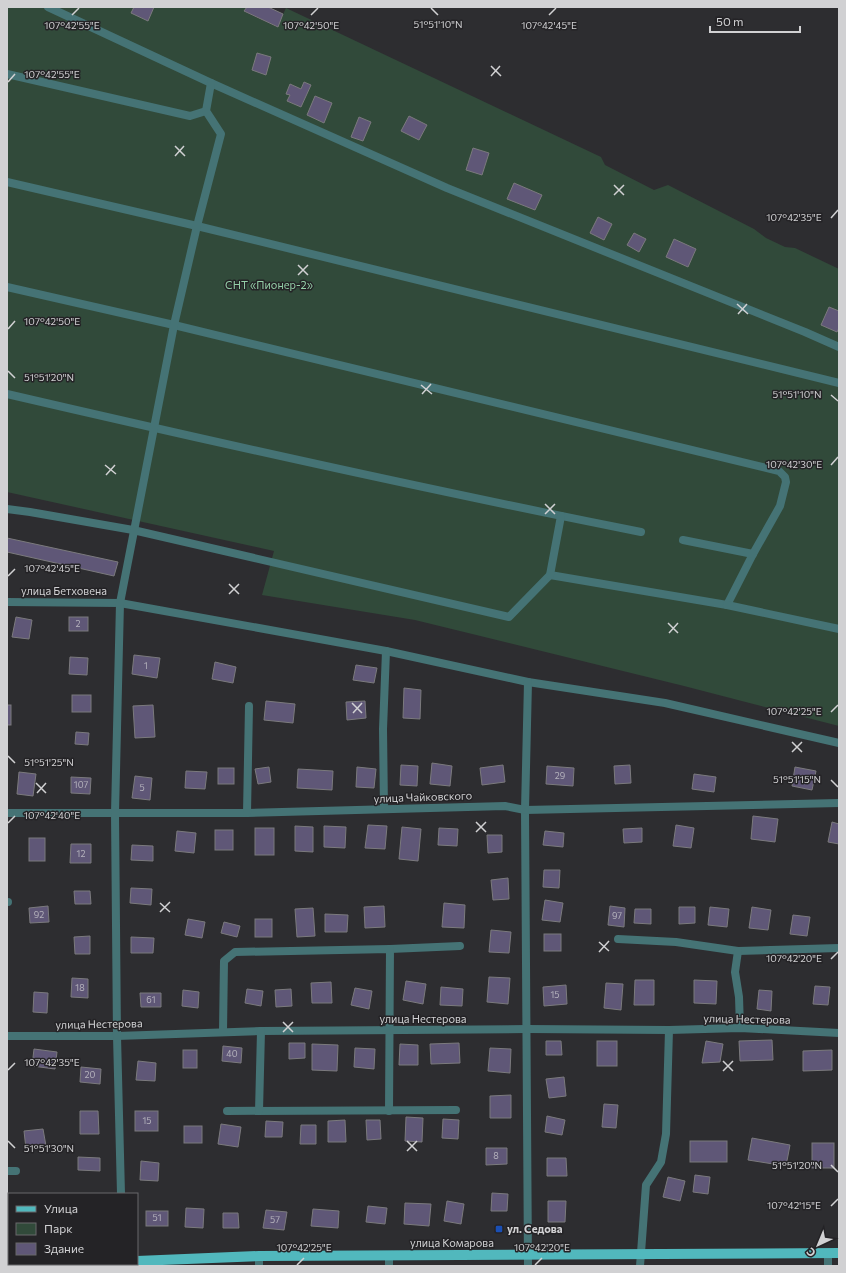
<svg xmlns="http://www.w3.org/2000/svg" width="846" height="1273" viewBox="0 0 846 1273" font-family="Commissioner,sans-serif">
<rect width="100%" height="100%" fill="#2d2d30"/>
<!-- green -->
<polygon fill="#314a3a" points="7,7 247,7 245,12 277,27 286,8 601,157 605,165 654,190 668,185 754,229 766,238 785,247 795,248 839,269 839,726 684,686 415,620 262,595 274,551 7,492"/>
<!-- building -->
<g fill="#5f5777" stroke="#7b7a7d">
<polygon points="134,7 154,7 148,21 131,13"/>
<polygon points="247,7 268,7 283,14 278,27 244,11"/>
<polygon points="257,53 271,57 266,75 252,70"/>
<polygon points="304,82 311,85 301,107 287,101 290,95 286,94 290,84 301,89"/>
<polygon points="315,96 332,103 324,123 307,115"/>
<polygon points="409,116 427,125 419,140 401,131"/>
<polygon points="359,117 371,122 363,141 351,137"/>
<polygon points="473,148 489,153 482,175 466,170"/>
<polygon points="514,183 542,195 535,210 507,199"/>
<polygon points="598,217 612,224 604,240 590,233"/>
<polygon points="634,233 646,239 639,252 627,245"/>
<polygon points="674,239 696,249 688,267 666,257"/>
<polygon points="829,307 839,311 839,328 837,332 821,325"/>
<polygon points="7,538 118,562 114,576 7,552"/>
<polygon points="16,617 32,620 29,639 12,637"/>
<rect x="69" y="617" width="19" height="14"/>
<polygon points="134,655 160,658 157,678 132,674"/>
<polygon points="70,657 88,658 87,675 69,674"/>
<polygon points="215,662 236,667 233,683 212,679"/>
<polygon points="356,665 377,668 374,683 353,680"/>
<polygon points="404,688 421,690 420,719 403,718"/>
<rect x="72" y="695" width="19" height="17"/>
<polygon points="266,701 295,704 293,723 264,720"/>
<polygon points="365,701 366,718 347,720 346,702"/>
<rect x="7" y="705" width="4" height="20"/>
<polygon points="153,705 155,737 135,738 133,706"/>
<polygon points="76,732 89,733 88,745 75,744"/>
<polygon points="432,763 452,766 450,786 430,784"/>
<polygon points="401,765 418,766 417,786 400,785"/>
<polygon points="503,765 505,782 482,785 480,768"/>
<polygon points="630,765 631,783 615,784 614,766"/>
<polygon points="547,766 574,768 573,786 546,784"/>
<polygon points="269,767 271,782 258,784 255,769"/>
<polygon points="357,767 376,769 374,788 356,787"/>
<polygon points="795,767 816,771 812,790 792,786"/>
<rect x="218" y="768" width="16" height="16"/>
<polygon points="298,769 333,771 332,790 297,788"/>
<polygon points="186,771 207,772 205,789 185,788"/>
<polygon points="19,772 36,774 33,796 17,794"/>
<polygon points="694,774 716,777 714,792 692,789"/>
<polygon points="135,776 152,778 150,800 132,798"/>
<polygon points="71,777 91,778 90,794 71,793"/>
<polygon points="753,816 778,819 775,842 751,839"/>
<polygon points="832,822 839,824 839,844 828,842"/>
<polygon points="368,825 387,826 385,849 365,848"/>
<polygon points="676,825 694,828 691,848 673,846"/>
<polygon points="295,826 313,827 313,852 295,851"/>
<polygon points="324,826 346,827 345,848 324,847"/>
<polygon points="402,827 421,829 418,861 399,859"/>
<rect x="255" y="828" width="19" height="27"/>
<polygon points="439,828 458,829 457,846 438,845"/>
<polygon points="642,828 642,842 624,843 623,829"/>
<rect x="215" y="830" width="18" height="20"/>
<polygon points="177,831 196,833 194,853 175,851"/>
<polygon points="545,831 564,833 563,847 543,845"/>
<polygon points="487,835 502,835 502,852 488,853"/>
<rect x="29" y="838" width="16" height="23"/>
<polygon points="71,844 91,844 91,863 70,863"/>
<polygon points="132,845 153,846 153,861 131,860"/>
<polygon points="544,870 560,870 559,888 543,887"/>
<polygon points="508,878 509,899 493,900 491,880"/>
<polygon points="131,888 152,889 151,905 130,903"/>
<polygon points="74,891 90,891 91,904 75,904"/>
<polygon points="545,900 563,903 560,922 542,920"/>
<polygon points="444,903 465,905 464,928 442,927"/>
<polygon points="48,906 49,922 30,923 29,908"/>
<polygon points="384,906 385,927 365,928 364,907"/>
<polygon points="610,906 625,908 624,927 608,925"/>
<polygon points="679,907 695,907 695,923 679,924"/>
<polygon points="710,907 729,909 727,927 708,925"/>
<polygon points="752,907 771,910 768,930 749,928"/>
<polygon points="313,908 315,936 297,937 295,909"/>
<polygon points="635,909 651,909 651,924 634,923"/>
<polygon points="325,914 348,915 347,932 325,932"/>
<polygon points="793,915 810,917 807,936 790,934"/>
<polygon points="188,919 205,922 202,938 185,935"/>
<rect x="255" y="919" width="17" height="18"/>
<polygon points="224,922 240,926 237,937 221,933"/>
<polygon points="491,930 511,932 509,953 489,952"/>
<rect x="544" y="934" width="17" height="17"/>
<polygon points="90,936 90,954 75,954 74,937"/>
<polygon points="131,937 154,938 153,953 131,953"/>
<polygon points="489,977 510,978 508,1004 487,1002"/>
<polygon points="72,978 88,979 88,998 71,997"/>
<polygon points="635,980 654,980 654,1005 634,1005"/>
<polygon points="694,980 717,981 716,1004 694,1003"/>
<polygon points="406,981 426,984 423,1004 403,1000"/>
<polygon points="331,982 332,1003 312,1003 311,983"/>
<polygon points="606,983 623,984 621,1010 604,1008"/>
<polygon points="566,985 567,1004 544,1006 543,987"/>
<polygon points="815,986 830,987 828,1005 813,1004"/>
<polygon points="441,987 463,989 462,1006 440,1005"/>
<polygon points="355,988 372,991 369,1009 351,1005"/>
<polygon points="247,989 263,991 261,1006 245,1003"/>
<polygon points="291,989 292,1006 276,1007 275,990"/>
<polygon points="183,990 199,992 198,1008 182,1006"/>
<polygon points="759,990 772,991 771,1011 757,1009"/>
<polygon points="34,992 48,993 47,1013 33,1012"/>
<polygon points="140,993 161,993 161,1007 141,1007"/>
<polygon points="772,1040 773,1060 740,1061 739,1041"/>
<polygon points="546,1041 561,1041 562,1055 546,1055"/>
<rect x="597" y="1041" width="20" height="25"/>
<polygon points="706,1041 723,1044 720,1062 702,1063"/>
<polygon points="289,1043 305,1043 305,1058 289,1059"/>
<polygon points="459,1043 460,1063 431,1064 430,1044"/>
<polygon points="312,1044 338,1045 337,1071 312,1070"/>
<polygon points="400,1044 418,1045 418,1065 399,1065"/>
<polygon points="223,1046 242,1048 241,1063 222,1061"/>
<polygon points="355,1048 375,1049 374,1069 354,1067"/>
<polygon points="490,1048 511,1049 510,1073 488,1071"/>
<polygon points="34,1049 57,1052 55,1069 32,1066"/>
<rect x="183" y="1050" width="14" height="18"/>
<polygon points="832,1050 832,1070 803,1071 803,1051"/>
<polygon points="138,1061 156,1063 155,1081 136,1080"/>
<polygon points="81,1067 101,1069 100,1084 80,1082"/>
<polygon points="564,1077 566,1096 549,1098 546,1079"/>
<polygon points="511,1095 511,1118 490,1118 490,1096"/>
<polygon points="604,1104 618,1105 616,1128 602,1127"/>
<polygon points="80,1111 98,1111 99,1134 80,1134"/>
<rect x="135" y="1111" width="23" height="20"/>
<polygon points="547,1116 565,1120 562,1135 545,1132"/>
<polygon points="406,1117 423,1118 422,1142 405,1141"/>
<polygon points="443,1119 459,1120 458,1139 442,1138"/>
<polygon points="345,1120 346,1142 328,1142 328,1121"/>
<polygon points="366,1120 380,1120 381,1139 367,1140"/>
<polygon points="266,1121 283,1122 282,1137 265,1137"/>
<polygon points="221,1124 241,1127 238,1147 218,1144"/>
<polygon points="301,1125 316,1125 316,1144 300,1144"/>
<rect x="184" y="1126" width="18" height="17"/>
<polygon points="43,1129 46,1146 26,1149 24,1131"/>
<polygon points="752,1138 790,1145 786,1166 748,1160"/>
<rect x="690" y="1141" width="37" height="21"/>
<rect x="812" y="1143" width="22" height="25"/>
<polygon points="486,1148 507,1148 507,1164 486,1165"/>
<polygon points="78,1157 100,1158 100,1171 78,1170"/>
<polygon points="547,1158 566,1158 567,1176 547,1176"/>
<polygon points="141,1161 159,1163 158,1181 140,1180"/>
<polygon points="695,1175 710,1177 708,1194 693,1192"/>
<polygon points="668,1177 685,1181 680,1201 663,1197"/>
<polygon points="492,1193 508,1194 507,1211 491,1211"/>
<polygon points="447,1201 464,1204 461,1224 444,1221"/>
<polygon points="548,1201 566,1201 565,1222 548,1222"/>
<polygon points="405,1203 431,1204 429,1226 404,1224"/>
<polygon points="368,1206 387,1208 385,1224 366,1222"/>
<polygon points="186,1208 204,1209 203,1228 185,1227"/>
<polygon points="7,1209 9,1210 9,1227 7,1226"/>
<polygon points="313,1209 339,1211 338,1228 311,1226"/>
<polygon points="266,1210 287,1212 284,1230 263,1228"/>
<rect x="146" y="1211" width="22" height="15"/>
<polygon points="223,1213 238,1213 239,1228 223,1228"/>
</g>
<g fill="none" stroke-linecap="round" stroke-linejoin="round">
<!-- minor -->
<g stroke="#457375" stroke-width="8">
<polyline points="48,7 211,83 447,188 805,332 839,347"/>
<polyline points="7,74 190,116 206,111"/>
<polyline points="7,182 197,226 839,383"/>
<polyline points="7,287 174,325 779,471 785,477 786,482 780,506 753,554 727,605 550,575 509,617 133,530 30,512 7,509"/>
<path d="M7 394C218 443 429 490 641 532"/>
<polyline points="683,540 753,554"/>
<polyline points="550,575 561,516"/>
<polyline points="7,602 120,603 386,651 528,682 665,703 839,743"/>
<polyline points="727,605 839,629"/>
<polyline points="528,682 525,810 528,1266"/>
<polyline points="384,809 383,729 386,651"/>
<polyline points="7,813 247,813 505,806 525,810 839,803"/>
<polyline points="247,813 249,706"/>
<polyline points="7,902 8,902"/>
<polyline points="618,939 676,942 738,951 839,948"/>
<polyline points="390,949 460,946"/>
<polyline points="738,951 735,972 739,997 740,1028"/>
<polyline points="223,1032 224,961 235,952 390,949 389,1111"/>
<polyline points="7,1036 117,1036 261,1031 527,1029 669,1030 740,1028 839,1033"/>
<polyline points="227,1111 456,1110"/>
<polyline points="259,1111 261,1031"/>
<polyline points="7,1171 16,1171"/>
<polyline points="121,1194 117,1036 115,813 120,603 174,325 197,226 221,134 206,111 211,83"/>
<polyline points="828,1253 828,1266"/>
<polyline points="259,1256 259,1266"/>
<polyline points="389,1256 389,1266"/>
<polyline points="123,1264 123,1266"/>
<polyline points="640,1266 646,1185 661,1162 666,1134 669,1030"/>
</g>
<!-- primary -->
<g stroke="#51b8bd" stroke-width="10">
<polyline points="7,1260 9,1260"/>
<polyline points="137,1261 259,1256 839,1253"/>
</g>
</g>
<!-- ticks -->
<path fill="none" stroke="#d1d1d3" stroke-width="1.5" d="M431 8 438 15M72 15 79 8M311 15 318 8M549 15 556 8M491 66 501 76M491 76 500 66M8 82 15 74M175 146 185 156M175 156 184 146M614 185 624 195M614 195 624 185M831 218 838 210M298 265 308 275M298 275 308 265M737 304 748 314M738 314 747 304M8 329 15 321M8 371 15 378M421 385 432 394M422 394 431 384M831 395 838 401M105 465 116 474M831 465 838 457M106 475 115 465M545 504 555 514M545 514 555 504M8 576 15 569M229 584 239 594M229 594 239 584M668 623 678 633M669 633 678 623M352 703 362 713M831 712 838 705M353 713 362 703M792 742 802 752M792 752 802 742M8 756 15 763M831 780 838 787M36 783 46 793M37 793 46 783M476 822 486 832M8 823 15 816M476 832 486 822M160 903 170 912M160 912 170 902M599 942 609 951M599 952 609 941M831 959 838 952M283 1022 293 1032M283 1032 293 1022M723 1061 733 1071M8 1070 15 1063M723 1071 733 1061M8 1141 15 1148M407 1141 417 1151M407 1151 417 1141M831 1165 838 1172M831 1206 838 1199M297 1265 304 1258M535 1265 542 1258"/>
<!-- markers -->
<rect fill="#1a4fb4" stroke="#242326" stroke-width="1.5" x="495" y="1225" width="8" height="8" rx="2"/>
<g text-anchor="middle" stroke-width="3" stroke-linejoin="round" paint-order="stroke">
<!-- number labels -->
<g font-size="9" fill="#b4b2bc">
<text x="78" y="627">2</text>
<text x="146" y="669">1</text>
<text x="560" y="779">29</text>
<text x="81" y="788">107</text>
<text x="142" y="791">5</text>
<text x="81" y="857">12</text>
<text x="39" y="918">92</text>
<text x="617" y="919">97</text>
<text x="80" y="991">18</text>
<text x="555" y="998">15</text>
<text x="151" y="1003">61</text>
<text x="232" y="1057">40</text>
<text x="90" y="1078">20</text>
<text x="147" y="1124">15</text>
<text x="496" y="1159">8</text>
<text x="157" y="1221">51</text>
<text x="275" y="1223">57</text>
</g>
<!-- park labels -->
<g font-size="11" fill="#94cfa8" stroke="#242326">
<text x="269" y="289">СНТ «Пионер-2»</text>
</g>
<!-- street labels -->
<g font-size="11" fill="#d1d1d3" stroke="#242326">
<text x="64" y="595">улица Бетховена</text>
<text transform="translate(423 797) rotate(-2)" y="4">улица Чайковского</text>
<text x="423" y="1023">улица Нестерова</text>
<text transform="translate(747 1019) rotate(1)" y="4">улица Нестерова</text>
<text transform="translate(99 1024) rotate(-1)" y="4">улица Нестерова</text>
<text x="452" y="1247">улица Комарова</text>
</g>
<!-- poi labels -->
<g font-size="11" font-weight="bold" fill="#d1d1d3" stroke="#242326" text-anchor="start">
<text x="507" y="1233">ул. Седова</text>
</g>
</g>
<g font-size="10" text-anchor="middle" fill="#d1d1d3" stroke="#242326" stroke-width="3" stroke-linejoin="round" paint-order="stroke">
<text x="438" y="28">51°51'10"N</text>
<text x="72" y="29">107°42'55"E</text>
<text x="311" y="29">107°42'50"E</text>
<text x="549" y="29">107°42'45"E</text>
<text x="52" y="78">107°42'55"E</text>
<text x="794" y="221">107°42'35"E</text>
<text x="52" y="325">107°42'50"E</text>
<text x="49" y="381">51°51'20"N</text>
<text x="797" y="398">51°51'10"N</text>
<text x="794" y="468">107°42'30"E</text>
<text x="52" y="572">107°42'45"E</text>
<text x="794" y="715">107°42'25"E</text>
<text x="49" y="766">51°51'25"N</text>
<text x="797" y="783">51°51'15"N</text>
<text x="52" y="819">107°42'40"E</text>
<text x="794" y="962">107°42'20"E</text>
<text x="52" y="1066">107°42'35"E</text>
<text x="49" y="1152">51°51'30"N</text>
<text x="797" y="1169">51°51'20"N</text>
<text x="794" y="1209">107°42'15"E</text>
<text x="304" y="1251">107°42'25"E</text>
<text x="542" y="1251">107°42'20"E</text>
</g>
<!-- border -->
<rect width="846" height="1273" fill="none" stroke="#d1d1d3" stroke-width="16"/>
<!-- legend -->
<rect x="8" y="1193" width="130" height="72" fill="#242326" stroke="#69696b"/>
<rect x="16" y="1206" width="20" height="6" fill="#51b8bd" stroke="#69696b"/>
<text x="44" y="1213" font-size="12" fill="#d1d1d3">Улица</text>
<rect x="16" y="1223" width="20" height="12" fill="#314a3a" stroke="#69696b"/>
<text x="44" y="1233" font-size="12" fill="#d1d1d3">Парк</text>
<rect x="16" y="1243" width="20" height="12" fill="#5f5777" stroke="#69696b"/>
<text x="44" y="1253" font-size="12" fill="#d1d1d3">Здание</text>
<!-- north arrow -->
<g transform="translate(818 1245) rotate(224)" stroke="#242326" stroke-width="3" paint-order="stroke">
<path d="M0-3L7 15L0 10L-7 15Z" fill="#d1d1d3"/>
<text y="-6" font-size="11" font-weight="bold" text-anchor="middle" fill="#d1d1d3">С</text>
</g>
<!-- scale -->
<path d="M710 26v6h90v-6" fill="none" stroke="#d1d1d3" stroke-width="2"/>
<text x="716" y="26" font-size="12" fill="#d1d1d3" stroke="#242326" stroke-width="3" paint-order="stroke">50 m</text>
</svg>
